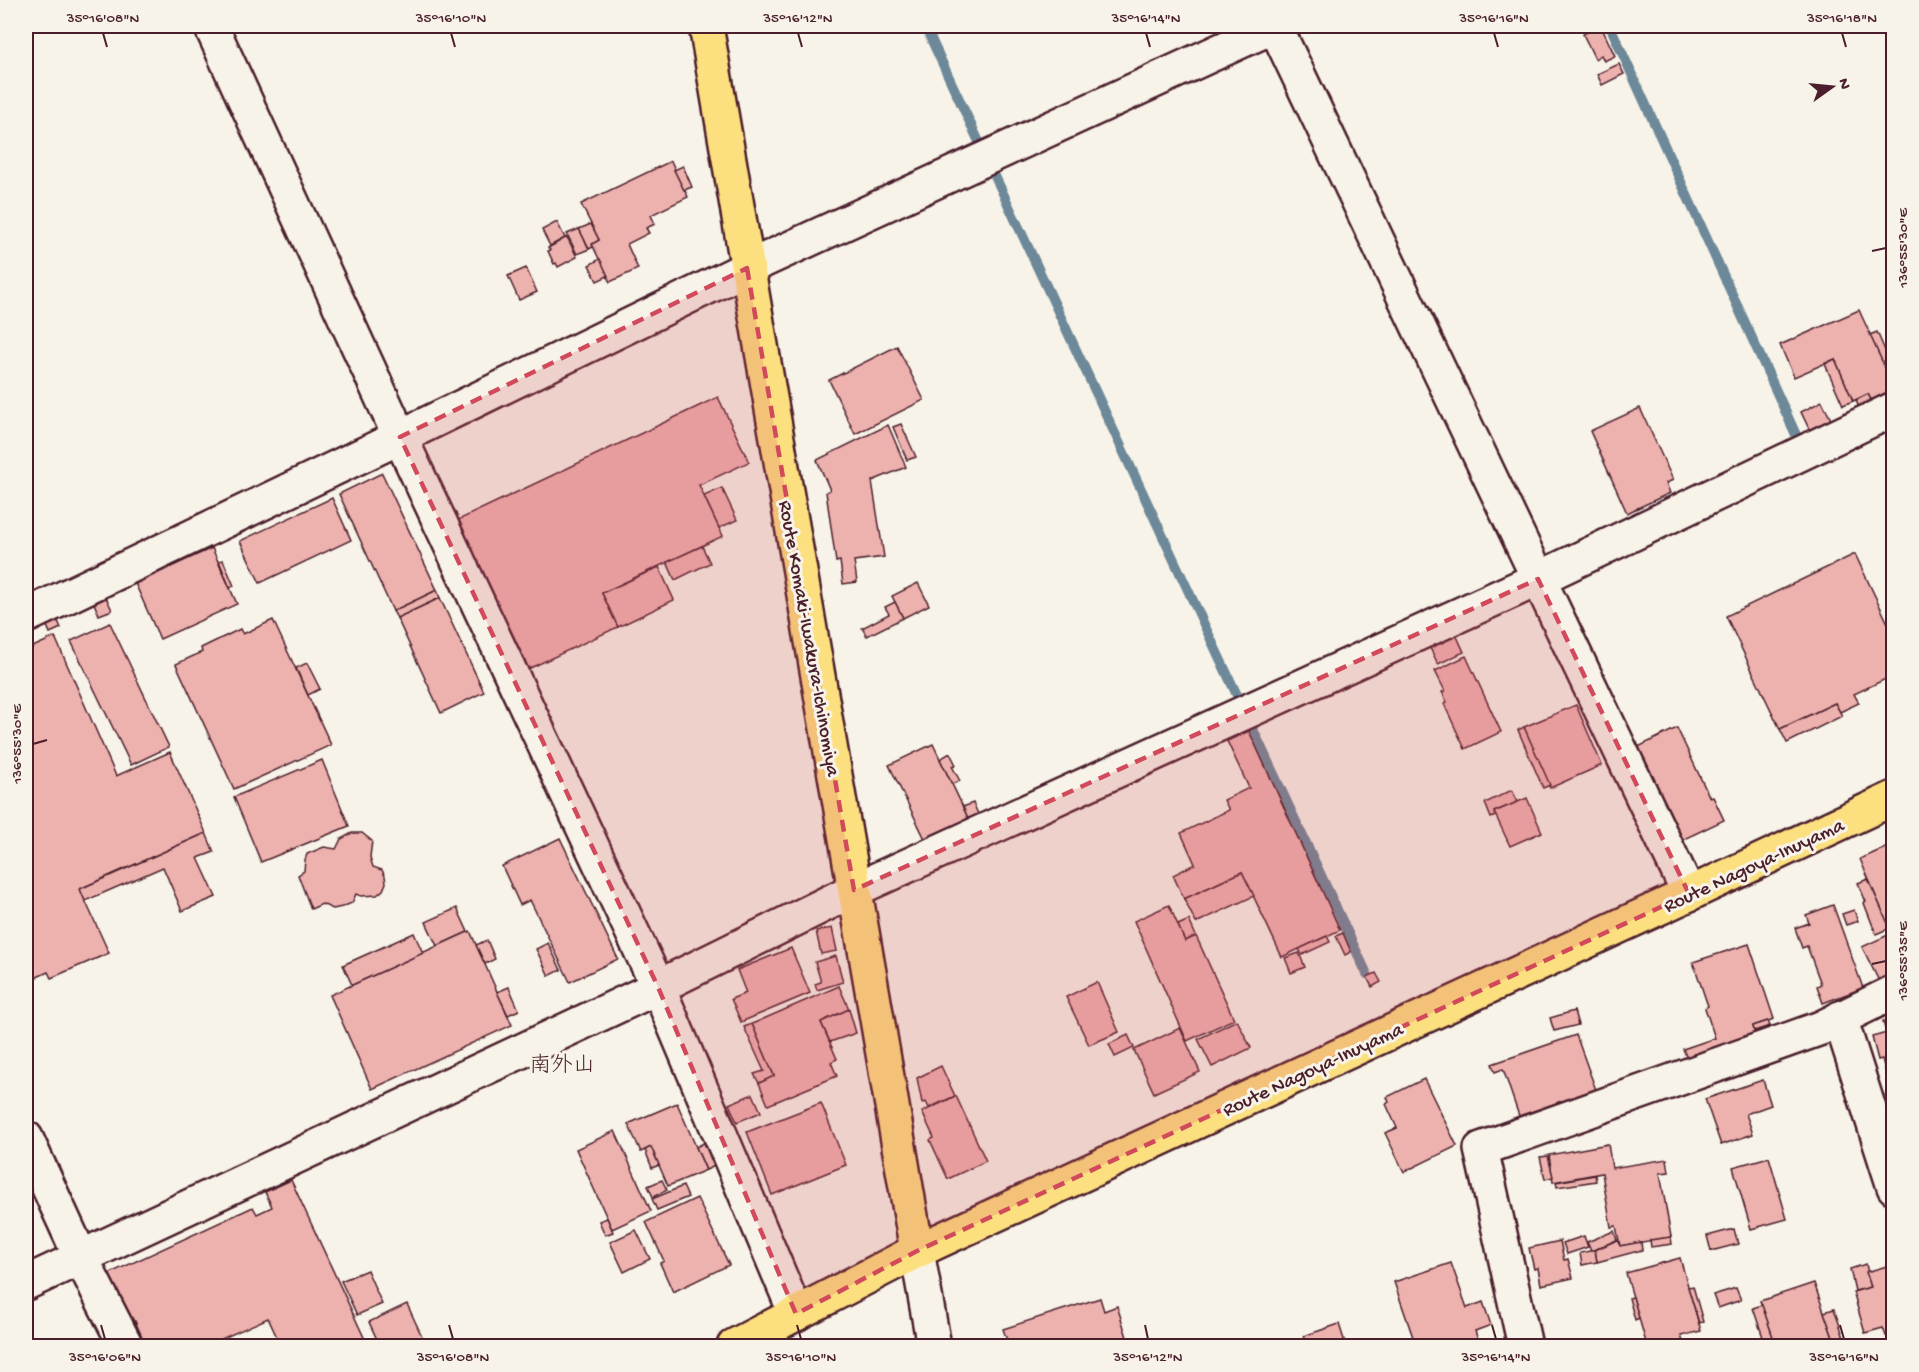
<svg xmlns="http://www.w3.org/2000/svg" width="1919" height="1372" viewBox="0 0 1919 1372" font-family="'Gochi Hand','Klee One',sans-serif">
<rect width="100%" height="100%" fill="#f7f3e8"/>
<filter id="ink" filterUnits="userSpaceOnUse"><feTurbulence type="fractalNoise" baseFrequency=".0167" numOctaves="2"/><feDisplacementMap in="SourceGraphic" scale="12" xChannelSelector="R" yChannelSelector="G"/><feConvolveMatrix kernelMatrix="1 2 1 2 8 2 1 2 1" color-interpolation-filters="sRGB"/></filter>
<g filter="url(#ink)">
<g fill="none" stroke-linecap="round" stroke-linejoin="round">
<!-- stream -->
<g stroke="#6d8999" stroke-width="10">
<polyline points="925,26 1367,974"/>
<polyline points="1610,26 1797,437"/>
</g>
</g>
<!-- building -->
<g fill="#edb1ae" stroke="#4a1f2b" stroke-width="1.5">
<polygon points="1601,26 1615,56 1604,61 1601,55 1595,59 1583,34"/>
<polygon points="1619,64 1624,74 1602,85 1597,74"/>
<polygon points="671,161 688,197 651,215 655,224 646,228 649,233 627,244 638,269 610,282 592,244 599,240 581,204"/>
<polygon points="683,166 692,187 684,190 674,170"/>
<polygon points="557,222 565,238 550,246 542,230"/>
<polygon points="591,224 599,240 592,244 593,247 589,249 579,229"/>
<polygon points="579,229 589,249 577,254 567,234"/>
<polygon points="567,237 577,257 558,267 556,263 554,264 548,251 550,250 548,248"/>
<polygon points="600,259 608,276 597,281 589,265"/>
<polygon points="526,268 537,292 519,300 508,276"/>
<polygon points="1859,310 1894,387 1894,392 1872,402 1868,394 1853,401 1835,359 1794,377 1780,345"/>
<polygon points="1877,332 1890,362 1894,360 1894,387 1870,335"/>
<polygon points="897,346 924,400 855,434 829,380"/>
<polygon points="1835,359 1853,401 1843,405 1825,364"/>
<polygon points="1868,394 1872,402 1859,408 1856,400"/>
<polygon points="718,397 749,462 699,485 723,536 602,593 618,627 526,670 456,521"/>
<polygon points="1822,401 1833,424 1812,435 1801,412"/>
<polygon points="1640,408 1673,480 1666,483 1670,493 1627,513 1590,431"/>
<polygon points="901,424 916,457 907,460 893,427"/>
<polygon points="888,425 906,467 872,481 884,557 854,561 857,582 843,584 840,561 836,562 826,492 830,490 817,460"/>
<polygon points="382,473 437,590 393,611 339,494"/>
<polygon points="722,488 737,520 719,528 704,496"/>
<polygon points="332,498 351,540 260,583 240,541"/>
<polygon points="702,546 710,563 675,580 667,562"/>
<polygon points="212,548 237,604 160,639 135,583"/>
<polygon points="1855,554 1894,636 1894,675 1854,694 1859,703 1840,712 1835,703 1780,729 1726,616"/>
<polygon points="223,560 234,586 230,588 219,561"/>
<polygon points="659,567 674,600 618,627 602,593"/>
<polygon points="918,583 929,605 903,618 892,596"/>
<polygon points="437,590 440,598 397,618 393,611"/>
<polygon points="105,595 112,610 99,615 93,601"/>
<polygon points="440,598 484,692 441,713 397,618"/>
<polygon points="895,602 903,618 867,636 862,628 889,614 885,607"/>
<polygon points="55,614 61,628 50,633 44,619"/>
<polygon points="273,620 331,745 234,789 176,664 202,652 201,648 240,629 243,634"/>
<polygon points="110,623 169,747 131,765 71,641"/>
<polygon points="1455,632 1464,652 1438,664 1428,644"/>
<polygon points="55,637 116,776 170,752 206,833 80,889 109,953 51,978 48,972 26,982 26,650"/>
<polygon points="1466,656 1501,732 1465,749 1444,704 1447,702 1442,692 1445,691 1435,671"/>
<polygon points="307,663 320,689 308,695 296,668"/>
<polygon points="1835,703 1842,716 1787,743 1780,729"/>
<polygon points="1576,705 1602,765 1550,788 1524,727"/>
<polygon points="1524,727 1550,785 1543,788 1518,730"/>
<polygon points="1677,728 1710,798 1713,797 1724,820 1680,841 1636,748"/>
<polygon points="1249,731 1340,930 1282,957 1242,872 1184,899 1173,875 1195,864 1181,833 1229,810 1224,800 1249,788 1227,741"/>
<polygon points="933,744 971,824 928,845 889,765"/>
<polygon points="950,753 956,765 952,766 960,781 952,784 940,759"/>
<polygon points="322,760 349,826 261,862 234,797"/>
<polygon points="1512,790 1518,802 1494,812 1496,816 1491,818 1485,803"/>
<polygon points="1527,798 1542,832 1510,846 1494,812"/>
<polygon points="973,803 979,816 969,820 963,807"/>
<polygon points="206,833 214,852 198,858 216,897 182,911 163,867 85,901 80,889"/>
<polygon points="352,833 362,833 372,841 370,857 373,867 382,870 385,876 386,883 383,890 377,895 361,896 356,894 352,903 342,907 333,909 322,904 311,909 298,875 304,871 305,860 307,854 324,847 336,849 341,839"/>
<polygon points="560,838 618,959 570,982 530,900 520,905 502,866"/>
<polygon points="1892,845 1894,848 1893,936 1860,859"/>
<polygon points="1242,872 1254,896 1196,923 1184,899"/>
<polygon points="1868,879 1890,928 1876,934 1864,903 1866,902 1858,883"/>
<polygon points="1169,905 1185,941 1196,936 1234,1019 1187,1041 1134,921"/>
<polygon points="1833,905 1863,988 1823,1003 1817,986 1821,984 1807,946 1802,948 1795,928 1809,923 1806,915"/>
<polygon points="457,908 468,932 437,946 426,922"/>
<polygon points="1854,910 1858,921 1846,925 1842,914"/>
<polygon points="1189,920 1196,936 1185,941 1178,925"/>
<polygon points="832,928 837,951 821,954 816,931"/>
<polygon points="470,931 512,1025 372,1089 330,995"/>
<polygon points="414,933 423,953 352,985 343,965"/>
<polygon points="1343,933 1351,952 1345,955 1336,936"/>
<polygon points="1888,935 1894,946 1894,976 1880,983 1862,947"/>
<polygon points="1327,936 1330,942 1302,955 1299,949"/>
<polygon points="487,940 495,959 485,964 476,945"/>
<polygon points="548,943 561,970 549,976 536,949"/>
<polygon points="1749,944 1774,1019 1753,1026 1756,1038 1688,1061 1683,1049 1715,1038 1705,1008 1708,1006 1693,962"/>
<polygon points="791,948 810,993 741,1022 731,999 746,993 737,970"/>
<polygon points="1299,953 1305,967 1291,973 1285,958"/>
<polygon points="836,956 843,982 817,990 815,984 821,982 815,962"/>
<polygon points="1376,973 1381,982 1372,987 1367,977"/>
<polygon points="1097,982 1119,1032 1089,1045 1066,997"/>
<polygon points="839,986 849,1009 821,1022 837,1059 831,1062 837,1076 768,1105 759,1083 774,1076 752,1024"/>
<polygon points="509,987 519,1010 508,1015 497,992"/>
<polygon points="849,1009 856,1033 830,1042 821,1022"/>
<polygon points="1574,1011 1578,1025 1554,1031 1550,1018"/>
<polygon points="1894,1019 1894,1031 1886,1033 1883,1021"/>
<polygon points="1237,1020 1251,1048 1212,1067 1198,1039"/>
<polygon points="1768,1021 1770,1026 1754,1031 1753,1026"/>
<polygon points="752,1024 774,1076 759,1083 754,1074 764,1071 744,1027"/>
<polygon points="1180,1028 1200,1072 1154,1093 1134,1050"/>
<polygon points="1894,1031 1894,1104 1882,1059 1878,1060 1872,1037"/>
<polygon points="1128,1035 1134,1048 1115,1057 1109,1044"/>
<polygon points="1576,1035 1596,1090 1519,1116 1503,1069 1495,1072 1492,1064"/>
<polygon points="941,1066 955,1096 929,1108 926,1102 922,1103 917,1078"/>
<polygon points="1424,1079 1457,1146 1404,1172 1385,1133 1397,1128 1386,1104 1389,1102 1387,1097"/>
<polygon points="1763,1080 1771,1105 1746,1114 1753,1134 1721,1145 1705,1099"/>
<polygon points="753,1094 761,1112 737,1122 729,1104"/>
<polygon points="956,1096 986,1161 948,1179 930,1140 934,1138 922,1112"/>
<polygon points="677,1103 706,1170 668,1186 651,1147 641,1152 628,1124"/>
<polygon points="821,1103 846,1165 772,1195 747,1132"/>
<polygon points="615,1131 651,1211 612,1229 576,1149"/>
<polygon points="707,1141 717,1165 706,1170 696,1147"/>
<polygon points="1608,1144 1612,1168 1667,1159 1669,1172 1660,1173 1671,1237 1620,1246 1616,1226 1611,1227 1602,1173 1553,1182 1549,1155"/>
<polygon points="651,1147 659,1165 652,1168 645,1150"/>
<polygon points="1548,1156 1553,1177 1545,1179 1540,1157"/>
<polygon points="1769,1157 1787,1219 1751,1229 1733,1167"/>
<polygon points="1595,1175 1596,1181 1557,1187 1556,1182"/>
<polygon points="291,1180 368,1346 281,1346 268,1318 206,1346 146,1346 135,1321 129,1324 106,1275 253,1207 257,1214 272,1207 265,1192"/>
<polygon points="662,1180 667,1190 653,1197 648,1186"/>
<polygon points="683,1186 688,1197 657,1210 652,1199"/>
<polygon points="697,1198 729,1265 673,1292 660,1263 664,1261 646,1222"/>
<polygon points="607,1218 613,1232 605,1235 599,1221"/>
<polygon points="1734,1229 1738,1244 1711,1251 1707,1236"/>
<polygon points="636,1230 650,1259 624,1272 610,1242"/>
<polygon points="1614,1231 1617,1240 1591,1251 1587,1242"/>
<polygon points="1584,1236 1588,1247 1567,1254 1563,1243"/>
<polygon points="1671,1237 1672,1244 1651,1247 1650,1240"/>
<polygon points="1617,1240 1620,1246 1641,1242 1642,1250 1597,1262 1595,1250"/>
<polygon points="1560,1241 1564,1260 1568,1259 1573,1278 1541,1285 1538,1268 1534,1269 1529,1248"/>
<polygon points="1595,1250 1597,1262 1582,1265 1580,1253"/>
<polygon points="1680,1258 1701,1331 1681,1336 1684,1344 1674,1346 1647,1346 1626,1273"/>
<polygon points="1451,1263 1467,1308 1483,1302 1491,1325 1475,1331 1480,1346 1416,1346 1394,1282"/>
<polygon points="1866,1264 1871,1287 1855,1291 1850,1269"/>
<polygon points="1894,1264 1894,1334 1886,1336 1883,1328 1865,1333 1853,1292 1871,1287 1866,1272"/>
<polygon points="367,1270 382,1304 357,1315 341,1281"/>
<polygon points="1814,1283 1836,1346 1776,1346 1760,1301"/>
<polygon points="1693,1286 1703,1322 1699,1323 1688,1287"/>
<polygon points="1736,1288 1741,1300 1718,1308 1713,1295"/>
<polygon points="1633,1297 1639,1318 1635,1320 1629,1298"/>
<polygon points="1100,1298 1104,1311 1117,1306 1127,1337 1112,1342 1114,1346 1009,1346 1003,1329"/>
<polygon points="407,1304 426,1345 422,1346 380,1346 369,1322"/>
<polygon points="1762,1305 1776,1346 1766,1346 1753,1308"/>
<polygon points="1834,1309 1847,1346 1836,1346 1824,1312"/>
<polygon points="1339,1324 1346,1346 1308,1346 1304,1336"/>
</g>
<g fill="none" stroke-linecap="round" stroke-linejoin="round">
<!-- minor casing -->
<g stroke="#4a1f2b" stroke-width="38">
<g id="minor">
<polyline points="211,26 400,437 658,987 796,1314"/>
<polyline points="1275,26 1689,894"/>
<polyline points="26,616 400,437 747,268 1274,26"/>
<polyline points="1840,1018 1894,1187"/>
<polyline points="26,1138 81,1258 126,1346"/>
<polyline points="917,1251 934,1346"/>
<polyline points="26,1283 658,987 854,890 1538,579 1894,409"/>
<polyline points="1525,1346 1481,1149 1821,1028 1894,992"/>
</g>
</g>
<!-- major casing -->
<g stroke="#4a1f2b" stroke-width="38">
<g id="major">
<polyline points="706,26 917,1251"/>
<polyline points="734,1346 917,1251 1689,894 1894,798"/>
</g>
</g>
<!-- minor -->
<use href="#minor" stroke="#f7f3e8" stroke-width="33"/>
<!-- major -->
<use href="#major" stroke="#fce080" stroke-width="33"/>
</g>
</g>
<!-- marked area -->
<path fill="#d1495b" fill-opacity="0.2" stroke="#d1495b" stroke-width="4.5" stroke-dasharray="12 8" stroke-linejoin="round" d="M747 268 854 890 1538 579 1689 894 917 1251 796 1314 658 987 400 437Z"/>
<!-- ticks -->
<path fill="none" stroke="#4a1f2b" stroke-width="2" d="M103 33 107 47M451 33 455 47M798 33 802 47M1146 33 1150 47M1494 33 1498 47M1842 33 1846 47M1872 251 1886 248M33 744 47 740M1872 964 1886 961M101 1325 105 1339M449 1325 453 1339M797 1325 801 1339M1145 1325 1148 1339M1492 1325 1496 1339M1840 1325 1844 1339"/>
<g text-anchor="middle" stroke-width="6" stroke-linejoin="round" paint-order="stroke">
<!-- street labels -->
<g font-size="20" fill="#4a1f2b" stroke="#f7f3e8">
<text transform="translate(811 638) rotate(80)" y="7">Route Komaki-Iwakura-Ichinomiya</text>
<text transform="translate(1753 864) rotate(-25)" y="7">Route Nagoya-Inuyama</text>
<text transform="translate(1312 1068) rotate(-25)" y="7">Route Nagoya-Inuyama</text>
</g>
<!-- quarter labels -->
<g font-size="22" fill="#4a1f2b" stroke="#f7f3e8">
<text x="562" y="1071">南外山</text>
</g>
</g>
<!-- margin -->
<rect width="1919" height="1372" fill="none" stroke="#f7f3e8" stroke-width="66"/>
<!-- north arrow -->
<g transform="translate(1832 87) rotate(75)" stroke="#f7f3e8" stroke-width="4.5" paint-order="stroke">
<path d="M0-4.5L10 22L0 15L-10 22Z" fill="#4a1f2b"/>
<text y="-9" font-size="16" font-weight="bold" text-anchor="middle" fill="#4a1f2b">N</text>
</g>
<rect x="33" y="33" width="1853" height="1306" fill="none" stroke="#4a1f2b" stroke-width="2"/>
<g font-size="15" text-anchor="middle" fill="#4a1f2b">
<text x="103" y="22">35°16'08"N</text>
<text x="451" y="22">35°16'10"N</text>
<text x="798" y="22">35°16'12"N</text>
<text x="1146" y="22">35°16'14"N</text>
<text x="1494" y="22">35°16'16"N</text>
<text x="1842" y="22">35°16'18"N</text>
<text transform="translate(1902 248) rotate(-90)" y="5">136°55'30"E</text>
<text transform="translate(16 744) rotate(-90)" y="5">136°55'30"E</text>
<text transform="translate(1902 961) rotate(-90)" y="5">136°55'35"E</text>
<text x="105" y="1361">35°16'06"N</text>
<text x="453" y="1361">35°16'08"N</text>
<text x="801" y="1361">35°16'10"N</text>
<text x="1148" y="1361">35°16'12"N</text>
<text x="1496" y="1361">35°16'14"N</text>
<text x="1844" y="1361">35°16'16"N</text>
</g>
</svg>
